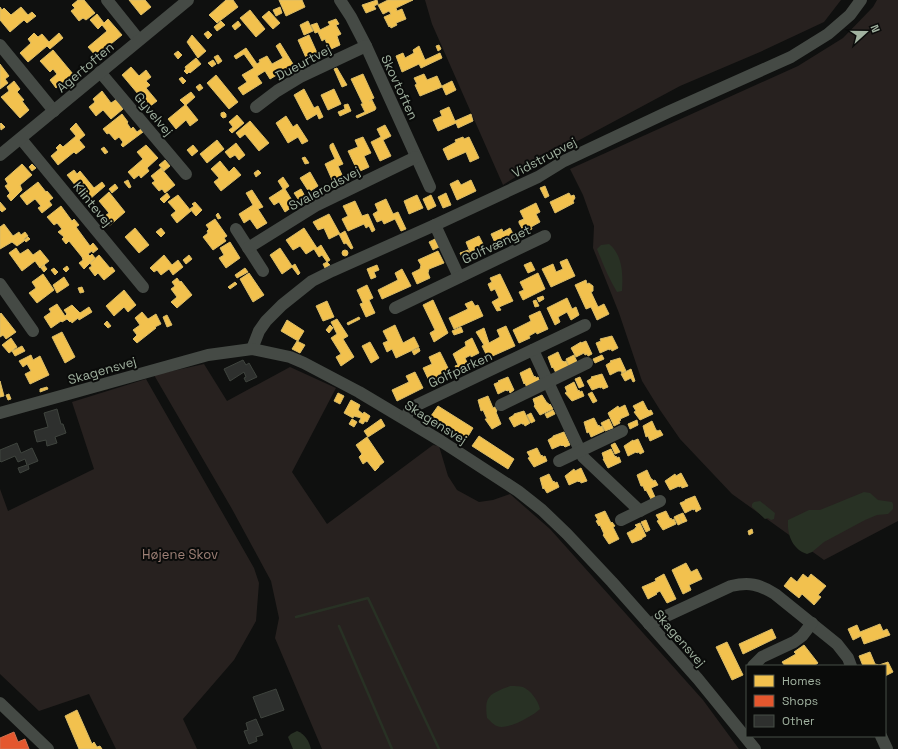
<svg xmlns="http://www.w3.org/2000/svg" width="898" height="749" viewBox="0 0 898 749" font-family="'Space Grotesk',sans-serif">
<rect width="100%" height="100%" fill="#0f100f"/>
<!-- green -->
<g fill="#27211f">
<polygon points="425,0 841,0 824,22 760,52 680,86 544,159 503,185 432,24"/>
<polygon points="877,0 898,0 898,521 824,560 732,494 680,439 660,410 642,381 619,313 593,248 594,226 583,195 570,169 798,66 843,38 873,7"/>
<polygon points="204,364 227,401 290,367 336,388 292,472 327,524 433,445 439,446 448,476 457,490 479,502 493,500 510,494 550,529 703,700 739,749 322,749 275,638 279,618 271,581 232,509 154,375"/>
<polygon points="146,379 254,568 259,583 256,621 234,660 183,719 197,749 116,749 89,694 39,711 0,674 0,489 8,511 94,469 72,402"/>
</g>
<!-- water -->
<g fill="#283124">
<path d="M609 244C623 255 623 276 622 291L617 292C609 279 603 264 597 249L601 245Z"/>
<path d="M864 492 870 493 878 500 892 502 893 504V509L888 514 877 515 865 520 824 542 812 552 807 554C792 549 787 534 788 520L809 510H820Z"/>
<polygon points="760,501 775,513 774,519 771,520 768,518 765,519 752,507 752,504 754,502"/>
<path d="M510 686C514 686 520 686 523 687 531 691 538 700 540 709 533 716 506 731 497 726 493 725 490 720 487 718 484 695 490 694 510 686Z"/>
<path d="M297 731C305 734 309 741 311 749H293L288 737 291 734Z"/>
</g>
<!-- homes -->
<g fill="#f2c14e" stroke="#dabc67">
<polygon points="78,0 84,0 95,13 86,20 83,18 79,21 71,11 75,8 72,5"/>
<polygon points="129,0 145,0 151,7 141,15"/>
<polygon points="226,0 233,0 238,7 217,23 209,15"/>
<polygon points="279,0 302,0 305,7 286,16"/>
<polygon points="377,0 378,4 374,6 376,9 366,13 362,5"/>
<polygon points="388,0 413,0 396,8 397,11 402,9 406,19 396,23 397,25 391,28 390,26 389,27 384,17 391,14 389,11 383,14 378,5"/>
<polygon points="0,7 2,10 4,8 11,15 21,7 28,15 32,12 36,16 27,23 24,20 10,32 0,20"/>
<polygon points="280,7 282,13 276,16 273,10"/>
<polygon points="250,10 265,29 256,37 240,18"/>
<polygon points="269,11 280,23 273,29 262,17"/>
<polygon points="97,14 104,23 108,19 122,35 96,56 88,47 107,31 102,25 98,29 90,20"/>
<polygon points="336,19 339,24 336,25 341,34 337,36 340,45 329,50 325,39 322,41 318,32 315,33 311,25 317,23 320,30 330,25 328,22"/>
<polygon points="221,21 225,25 217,31 214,27"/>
<polygon points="238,21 241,25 235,30 232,26"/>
<polygon points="308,21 313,31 304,35 300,25"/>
<polygon points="208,31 212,35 208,39 204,34"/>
<polygon points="34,33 38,37 42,34 49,42 59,33 63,38 50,49 47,46 28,62 20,53 31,43 28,39"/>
<polygon points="192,35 206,51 198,58 187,42"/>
<polygon points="309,35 318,55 307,60 298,40"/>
<polygon points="280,43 293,64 290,66 290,67 270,79 265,71 257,76 262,83 243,95 238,88 247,82 242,75 254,68 244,54 236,59 234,56 246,48 257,64 260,62 259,60 267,56 272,64 283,58 276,46"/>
<polygon points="439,45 441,49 438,51 436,46"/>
<polygon points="419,46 425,60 440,53 442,58 421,68 419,64 402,72 396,56 403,53 405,58 414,53 413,50"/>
<polygon points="53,50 73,74 56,88 50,80 57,74 53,69 50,72 40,61"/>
<polygon points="178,51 182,55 178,59 174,54"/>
<polygon points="218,55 222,61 218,64 214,57"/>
<polygon points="196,58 201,64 190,73 189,72 187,74 184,71 186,69 185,67"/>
<polygon points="213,60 216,64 212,67 208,63"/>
<polygon points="0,64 9,76 5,79 8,83 0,89"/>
<polygon points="131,67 139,76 146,70 151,77 146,81 150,85 146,88 157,101 149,107 122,75"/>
<polygon points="337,68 347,85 342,87 334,69"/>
<polygon points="363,74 374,98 369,101 372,100 376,108 375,110 357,118 356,116 365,112 361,104 363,104 351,79"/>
<polygon points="424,74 427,80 437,76 442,87 420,96 415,85 417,84 414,78"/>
<polygon points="216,75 238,102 229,109 207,83"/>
<polygon points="182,77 186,81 183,84 179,79"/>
<polygon points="14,81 20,89 17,92 24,100 22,101 29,110 20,118 1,97 9,91 7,87"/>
<polygon points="452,81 456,90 446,95 442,86"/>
<polygon points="200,84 203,88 199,91 196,87"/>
<polygon points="304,89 314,108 318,106 323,117 319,119 317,114 307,120 294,95"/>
<polygon points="334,89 341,104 328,110 321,95"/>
<polygon points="102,91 111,103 117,99 123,109 111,119 103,110 96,116 89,107 95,102 93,99"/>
<polygon points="191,92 195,97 186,105 198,120 190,126 186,120 176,129 168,119 185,105 180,100"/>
<polygon points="348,104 351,111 340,116 338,112 345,109 344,105"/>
<polygon points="449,107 455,121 471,114 473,121 458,128 456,123 438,131 433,120 442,116 440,111"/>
<polygon points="224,112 226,114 226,117 223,118 221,116 221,113"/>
<polygon points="122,114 128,122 127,123 131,129 133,127 137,132 141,129 143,132 123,147 121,145 123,142 119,137 115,140 109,133 107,134 103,129"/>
<polygon points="237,115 244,123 232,133 229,130 233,127 229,122"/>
<polygon points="286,116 293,127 297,124 308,141 302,144 298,137 288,143 276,123"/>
<polygon points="250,121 269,143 259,151 245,134 240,138 236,133"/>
<polygon points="1,123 5,127 1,130 0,124"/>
<polygon points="76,123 85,135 79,140 85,147 76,154 74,152 58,165 51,156 58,150 56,148 60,144 63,147 76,136 70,129"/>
<polygon points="385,125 391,136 383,140 391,156 380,161 371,142 381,137 377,129"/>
<polygon points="363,137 371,153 364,156 369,167 358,172 348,151 358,147 355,140"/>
<polygon points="463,137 464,139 469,137 479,158 470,162 466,152 448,160 443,149 456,142 455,140"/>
<polygon points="217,140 224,149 207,163 200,154"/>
<polygon points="236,143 245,155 239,160 235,155 230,158 225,152"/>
<polygon points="333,143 343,164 338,166 343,177 333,182 325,164 335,159 330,148 330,145"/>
<polygon points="146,145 158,158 147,168 149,171 141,178 139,175 134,179 128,172 143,159 137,152"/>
<polygon points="193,145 198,151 192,156 187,150"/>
<polygon points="104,147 108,152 105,154 101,149"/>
<polygon points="305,157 309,163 305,164 302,158"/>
<polygon points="165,160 170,166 164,171 159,165"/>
<polygon points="220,161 229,172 234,167 241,175 221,191 214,182 219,178 211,169"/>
<polygon points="22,164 32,175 20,185 22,190 11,201 7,196 10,193 5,186 8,184 5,179"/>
<polygon points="32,164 36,168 32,171 29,167"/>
<polygon points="161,168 175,185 165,193 162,189 159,191 152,183 155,181 151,176"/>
<polygon points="74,170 77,174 80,171 94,188 102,182 105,186 90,199 86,195 84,196 67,175"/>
<polygon points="258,170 261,173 256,177 254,173"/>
<polygon points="310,172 318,186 309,192 300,178"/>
<polygon points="283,177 289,186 285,189 295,205 285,212 279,202 274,205 269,198 283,189 278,181"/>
<polygon points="128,180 131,187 129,188 124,182"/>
<polygon points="458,180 461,185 471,180 476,191 457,200 450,184"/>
<polygon points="38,182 46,192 47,191 53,198 49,201 52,205 42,213 38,208 41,206 35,199 27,205 20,196"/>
<polygon points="115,184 118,188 112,193 109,189"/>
<polygon points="545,186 549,196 545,198 540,188"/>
<polygon points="301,189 306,198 300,202 294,193"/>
<polygon points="252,190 263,207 258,209 267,223 257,229 250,219 244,223 239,214 253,205 246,193"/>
<polygon points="109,192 125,212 109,226 102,218 109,213 99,201"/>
<polygon points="167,193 170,197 164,203 160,199"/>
<polygon points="446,193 451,205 443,208 438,197"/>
<polygon points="569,193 571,196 574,195 575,198 573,201 574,203 555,213 550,202"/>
<polygon points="178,195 191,211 177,223 171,215 176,211 168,202"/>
<polygon points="417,195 423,208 409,214 404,201"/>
<polygon points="431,195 436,206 428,210 423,199"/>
<polygon points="386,199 393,214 398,212 406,229 401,231 395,219 384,224 382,220 377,222 373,214 378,211 375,204"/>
<polygon points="355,201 362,216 368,214 375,230 372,232 369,226 366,228 364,224 348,231 342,219 348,216 343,206"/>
<polygon points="0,202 6,209 2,212 0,210"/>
<polygon points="195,202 202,210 196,216 190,209 194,206 192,204"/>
<polygon points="536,203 540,212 536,214 540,222 531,227 532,229 524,232 519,223 519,221 524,219 520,211"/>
<polygon points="61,206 72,221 74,219 79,225 76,227 90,246 93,243 98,249 93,253 92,251 88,254 90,256 92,254 95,258 84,269 79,263 83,260 82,257 69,241 66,244 62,239 64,237 58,232 62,229 57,223 54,225 47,217"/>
<polygon points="218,213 221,218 218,219 216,215"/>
<polygon points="329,214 340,234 345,231 353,248 351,249 346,243 344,244 339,234 329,239 324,228 318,230 313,222"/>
<polygon points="215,219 227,236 224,238 226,241 213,250 203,237 208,233 207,231 209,229 206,225"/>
<polygon points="4,224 13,236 19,232 21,235 25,232 28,236 24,239 24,241 17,246 12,242 0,249 0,227"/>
<polygon points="135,228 149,245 139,253 125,237"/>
<polygon points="161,228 165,233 161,237 156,232"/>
<polygon points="304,228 317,248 321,245 330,260 327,262 330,265 325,268 323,264 327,262 322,255 319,257 314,249 306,254 300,246 293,250 286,240"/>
<polygon points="510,228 515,238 506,242 505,240 496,245 491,234 502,229 503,232"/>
<polygon points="479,236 484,246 470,252 466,242"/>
<polygon points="28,237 30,239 26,242 24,240"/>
<polygon points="435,239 439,247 433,250 429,242"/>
<polygon points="230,242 240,258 226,268 219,258 224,255 220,248"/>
<polygon points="16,248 20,254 28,249 33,255 40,250 49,261 40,268 35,261 22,271 9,253"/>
<polygon points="280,248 292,266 295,264 300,273 298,275 292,267 282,274 270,255"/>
<polygon points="468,250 472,259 465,263 460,253"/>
<circle cx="345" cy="253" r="3"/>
<polygon points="438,251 444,263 429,269 428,273 430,278 417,284 412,273 420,269 421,265 418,260"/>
<polygon points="99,255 110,268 112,267 115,271 104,280 98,273 95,276 89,268 92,266 90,263"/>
<polygon points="164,255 172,265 178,260 183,267 173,275 169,269 161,275 157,270 154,272 150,268"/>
<polygon points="189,255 192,259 186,264 183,260"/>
<polygon points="567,259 575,276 551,287 542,269 553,264 556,272 563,269 560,262"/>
<polygon points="531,262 535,270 528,273 524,265"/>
<polygon points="44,265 47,269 44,272 41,268"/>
<polygon points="377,265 379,270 374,272 376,277 371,279 367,269"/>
<polygon points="67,266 69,269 66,272 63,269"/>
<polygon points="54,268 58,272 55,275 51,270"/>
<polygon points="245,268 248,272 237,278 235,275"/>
<polygon points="402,269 411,286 382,299 378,290 398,280 395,273"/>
<polygon points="249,273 264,295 253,302 240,279"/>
<polygon points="538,273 545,289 523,300 519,292 524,290 520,282"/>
<polygon points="43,274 54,290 37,303 29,293 36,288 32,282"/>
<polygon points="500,274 513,301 499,307 501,310 497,311 492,302 499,298 495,289 491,291 488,284 492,282 490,278"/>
<polygon points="64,277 69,285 57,293 53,285"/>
<polygon points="177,278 180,282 181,281 192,295 177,308 171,302 177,297 171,289 175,286 172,282"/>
<polygon points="586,280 587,284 589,283 593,286 593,291 591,292 598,307 604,304 609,314 597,320 591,307 586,309 575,285"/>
<polygon points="235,282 237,284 230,289 228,287"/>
<polygon points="367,285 373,298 369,300 375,313 366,317 360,304 363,303 357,290"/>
<polygon points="82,287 84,292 80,293 78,288"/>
<polygon points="124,290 136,305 128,312 124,307 114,316 106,306"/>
<polygon points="543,296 544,299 539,302 537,298"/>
<polygon points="567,298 572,309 576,307 579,315 571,320 567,312 558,317 560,322 555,325 547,308"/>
<polygon points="433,300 448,333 434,342 430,333 435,330 423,305"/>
<polygon points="536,300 539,306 535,307 533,301"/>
<polygon points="327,301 334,317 323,321 316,306"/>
<polygon points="472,301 475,306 478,305 483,316 454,329 449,318 468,309 465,304"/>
<polygon points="57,304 65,316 67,314 64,310 72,305 80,313 89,307 92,312 79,320 78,318 72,323 71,321 70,322 67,319 62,322 61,321 51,328 44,317 51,312 49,309"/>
<polygon points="540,311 548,329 537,334 536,332 529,336 530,338 519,343 513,330 531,321 529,316"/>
<polygon points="142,312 148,319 156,314 161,324 155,327 156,328 137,343 133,339 137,335 133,330 140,325 135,318"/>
<polygon points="1,313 16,332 6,339 3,335 0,337 0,314"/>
<polygon points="167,315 172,325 167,327 163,317"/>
<polygon points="359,317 360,319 348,325 347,323"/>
<polygon points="337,319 348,336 343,339 354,357 341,366 336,357 341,354 331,338 337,334 331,322"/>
<polygon points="287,320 304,331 298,341 281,331"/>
<polygon points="107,321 111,326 108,328 104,324"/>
<polygon points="330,325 333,328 329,333 326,330"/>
<polygon points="395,325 403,343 414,337 419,347 396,358 392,349 387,352 383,343 388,341 383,331"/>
<polygon points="506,326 515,346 488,358 482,346 484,345 476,332 484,328 489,343 500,337 497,330"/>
<polygon points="461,327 463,332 454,335 452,331"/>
<polygon points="62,332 75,357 65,363 52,337"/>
<polygon points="612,336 618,348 612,351 611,349 609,350 609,349 600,353 596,343 601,341 600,339"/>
<polygon points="11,338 17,347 9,353 2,345"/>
<polygon points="472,338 479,353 471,357 471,355 465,358 470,369 461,373 460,370 458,372 455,366 458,365 453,354 466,346 465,342"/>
<polygon points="297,341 305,345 300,353 292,349"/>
<polygon points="586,341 592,354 588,356 587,354 585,355 584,353 576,357 571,348 581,342 581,343"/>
<polygon points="370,342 379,358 371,363 362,346"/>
<polygon points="22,346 25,351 15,356 12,351"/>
<polygon points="419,348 420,351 414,355 412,351"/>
<polygon points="440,352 449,370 438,375 440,381 431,385 423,368 432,364 429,357"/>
<polygon points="558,352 562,361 563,361 564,362 566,361 569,367 556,373 553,367 552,368 548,357"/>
<polygon points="31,355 33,360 40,356 49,375 30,384 25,374 31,371 27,364 23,367 19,361"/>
<polygon points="574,355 578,364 570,368 566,359"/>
<polygon points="602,355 604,359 595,363 593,359"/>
<polygon points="620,358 626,371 622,373 621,371 618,371 610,375 606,365 611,362 610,361"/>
<polygon points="530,368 534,377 535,376 536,378 538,377 540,382 527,388 525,383 524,384 520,373"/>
<polygon points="631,369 635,381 633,382 631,378 625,381 621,374"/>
<polygon points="415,372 423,388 397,401 392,390 409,382 406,376"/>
<polygon points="602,374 608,387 603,389 602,387 600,388 600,387 592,390 587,381 592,378 591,377"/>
<polygon points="508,377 514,390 510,393 509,390 507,391 506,390 498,394 494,384 499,382 498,381"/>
<polygon points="580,377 584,386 579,388 575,379"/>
<polygon points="0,381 4,396 0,397"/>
<polygon points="574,382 578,391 579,390 580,392 582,391 584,396 572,401 565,393 567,392 565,387"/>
<polygon points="47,387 48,389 40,392 40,389"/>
<polygon points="592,392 597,401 593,403 588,394"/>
<polygon points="338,393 344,396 340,404 334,401"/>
<polygon points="9,394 11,399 8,400 6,395"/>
<polygon points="542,395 547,403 548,403 549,405 550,404 553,409 540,415 534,406 535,405 533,399"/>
<polygon points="488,396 493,408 495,407 497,411 496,412 501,424 492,429 485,419 487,419 483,410 481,411 478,400"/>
<polygon points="351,400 360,405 358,410 363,414 364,412 370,416 367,422 365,421 363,424 359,422 361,418 354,416 353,418 344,413"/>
<polygon points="643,401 647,409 649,411 651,410 653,414 640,420 634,412 636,411 633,406"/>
<polygon points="625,405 629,415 620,419 621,420 619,421 620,423 614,426 608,413 618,406 619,408"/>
<polygon points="438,406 473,428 467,438 431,416"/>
<polygon points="553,410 555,414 547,418 545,414"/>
<polygon points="524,411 530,423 525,426 524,424 522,424 522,423 514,427 509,418 514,415 514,414"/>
<polygon points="531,413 535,421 531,423 527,415"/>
<polygon points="594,418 598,426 599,425 600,427 602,426 604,431 591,437 589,432 587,433 584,422"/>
<polygon points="352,419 357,422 354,427 349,424"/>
<polygon points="381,419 385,426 368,437 364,431"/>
<polygon points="609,419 613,428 605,431 601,423"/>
<polygon points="637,420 638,425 630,429 628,424"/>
<polygon points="652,421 656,430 658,431 660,430 663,435 650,441 648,436 646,437 643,426"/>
<polygon points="564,432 570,445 565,447 563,445 562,446 561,445 552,449 548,440 553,437 553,436"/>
<polygon points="479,436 514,459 508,469 472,446"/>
<polygon points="367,437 384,462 379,466 379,467 375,471 367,461 363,464 359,457 362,454 356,445"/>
<polygon points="638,439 644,452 640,454 639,452 637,453 636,452 628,456 624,446 633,440 633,441"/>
<polygon points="615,443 620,452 615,454 611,445"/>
<polygon points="537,448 541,456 542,455 543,457 545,456 547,461 534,467 528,458 530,457 527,452"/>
<polygon points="611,449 615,457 616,456 617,458 619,457 621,462 608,468 603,459 604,459 602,453"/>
<polygon points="581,468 587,481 581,483 580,481 579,482 578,481 569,485 565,476 574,469 575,471"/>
<polygon points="647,470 651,479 652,479 653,481 655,480 658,485 651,488 655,497 651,499 646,490 645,491 643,486 641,486 637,475"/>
<polygon points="681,473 688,486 682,488 681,486 679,487 679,486 670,490 665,481 675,474 676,476"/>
<polygon points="549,474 553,482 554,481 555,483 557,482 559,487 547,493 544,488 543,489 540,478"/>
<polygon points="695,496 701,509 696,512 695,509 693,510 693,509 685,513 680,503 685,501 685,500"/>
<polygon points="605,511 611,523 612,522 615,526 613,527 619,539 609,544 603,535 604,534 600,525 599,526 596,521 598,520 595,515"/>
<polygon points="666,511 670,519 671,518 672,520 674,519 676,524 663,530 657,521 659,520 656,515"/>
<polygon points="683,513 687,521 682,523 678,515"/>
<polygon points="678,515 682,523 678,525 674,517"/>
<polygon points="646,520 650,530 646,532 641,522"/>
<polygon points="640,523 646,536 642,538 642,539 632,543 627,533 635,529 635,528 637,527 635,525"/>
<polygon points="752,529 753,533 749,535 748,531"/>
<polygon points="686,563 691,572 697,569 702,579 689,585 691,590 683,594 672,570"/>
<polygon points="664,574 676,599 667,603 660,591 656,593 657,594 648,599 642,587 656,581 655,579"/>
<polygon points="803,574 808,578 811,574 826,586 818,595 821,597 814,605 802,594 799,598 784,586 791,577 797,582"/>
<polygon points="880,624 883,631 887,629 890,635 864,644 861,636 853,640 848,629 857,625 860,632"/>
<polygon points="772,629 776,638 743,654 739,644"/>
<polygon points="727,642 743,675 732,680 716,647"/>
<polygon points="804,645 818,663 814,666 785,666 782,662 796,654 794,652"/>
<polygon points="870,652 875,664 879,665 888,662 893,672 885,676 885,666 863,666 859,656"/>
<polygon points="77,710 92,744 94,742 97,747 100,746 102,749 79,749 65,716"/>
</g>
<!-- shops -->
<polygon fill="#e4572e" stroke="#d07250" points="14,732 18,742 25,739 29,749 0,749 0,738"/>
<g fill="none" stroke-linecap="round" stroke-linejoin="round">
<!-- stream -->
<g stroke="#283124" stroke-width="2.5">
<polyline points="296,617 368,598 439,749"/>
<polyline points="339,626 392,749"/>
</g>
</g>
<!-- building -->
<g fill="#2e302e" stroke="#3f443e">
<polygon points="243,360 246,365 249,363 257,377 246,382 244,378 246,377 244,372 230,381 224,369"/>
<polygon points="57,409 61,424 63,424 66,433 55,437 57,443 47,446 46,440 37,442 34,431 48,427 44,413"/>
<polygon points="17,443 21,453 32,448 38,461 28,465 29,469 20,473 18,468 27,465 25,459 18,462 15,456 1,462 0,461 0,450"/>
<polygon points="276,689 284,710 261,718 253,697"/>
<polygon points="256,719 263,735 256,737 257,741 249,744 244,731 248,730 246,723"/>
</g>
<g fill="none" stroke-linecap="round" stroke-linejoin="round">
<!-- minor -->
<g stroke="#454a45" stroke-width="12">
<polyline points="107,0 139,40"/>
<polyline points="340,0 351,17 366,46 430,187"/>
<polyline points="0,45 54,111"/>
<polyline points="100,72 186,174"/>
<polyline points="256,107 277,91 300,77 366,46"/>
<polyline points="21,139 143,287"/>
<polyline points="0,155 188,0"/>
<polyline points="435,225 459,277"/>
<polyline points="236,229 263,271"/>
<polyline points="248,248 317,205 416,157"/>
<polyline points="0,284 33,331"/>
<polyline points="395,308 545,236"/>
<polyline points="252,349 259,331 266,321 282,305 312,281 332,271 435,225 538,177 564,161 668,112 791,57 828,34 850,15 861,0"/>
<polyline points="533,350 583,457 640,511"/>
<polyline points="501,405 587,363"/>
<polyline points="0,413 208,355 252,349 290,357 304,363 359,392 441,441 518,491 542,510 567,534 612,582 698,679 755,749"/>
<polyline points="405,419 409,411 417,405 585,325"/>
<polyline points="559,461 622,431"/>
<polyline points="621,520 660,501"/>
<path d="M649 624 731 586C749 582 759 584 775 594L837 644 848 658 851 666"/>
<polyline points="753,666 762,657 794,642 802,636 812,623"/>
<polyline points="0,703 48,749"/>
<polyline points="881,736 887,749"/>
</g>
</g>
<g text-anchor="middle" stroke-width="4" stroke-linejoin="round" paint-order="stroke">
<!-- street labels -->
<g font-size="13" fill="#a1b2a0" stroke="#0a0b0a">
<text transform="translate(303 62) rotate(-28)" y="5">Dueurtvej</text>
<text transform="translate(85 67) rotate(-40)" y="5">Agertoften</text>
<text transform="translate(400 87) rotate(65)" y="5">Skovtoften</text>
<text transform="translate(154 114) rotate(50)" y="5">Gyvelvej</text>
<text transform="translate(544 157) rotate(-28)" y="5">Vidstrupvej</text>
<text transform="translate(324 188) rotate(-28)" y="5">Svalerodsvej</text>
<text transform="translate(93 204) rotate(51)" y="5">Klintevej</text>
<text transform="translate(496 244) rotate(-25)" y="5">Golfvænget</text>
<text transform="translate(460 369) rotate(-25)" y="5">Golfparken</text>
<text transform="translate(102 370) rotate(-16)" y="5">Skagensvej</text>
<text transform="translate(436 422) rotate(32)" y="5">Skagensvej</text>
<text transform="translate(680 638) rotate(49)" y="5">Skagensvej</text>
</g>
<!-- park labels -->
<g font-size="13" fill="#9e8076" stroke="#0a0b0a">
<text x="180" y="559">Højene Skov</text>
</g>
</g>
<!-- legend -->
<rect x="746" y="665" width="140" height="72" fill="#0a0b0a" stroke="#464e46"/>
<rect x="754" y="675" width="20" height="12" fill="#f2c14e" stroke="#464e46"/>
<text x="782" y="685" font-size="12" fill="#a1b2a0">Homes</text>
<rect x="754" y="695" width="20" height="12" fill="#e4572e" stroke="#464e46"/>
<text x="782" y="705" font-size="12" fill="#a1b2a0">Shops</text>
<rect x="754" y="715" width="20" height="12" fill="#2e302e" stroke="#464e46"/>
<text x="782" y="725" font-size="12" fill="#a1b2a0">Other</text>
<!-- north arrow -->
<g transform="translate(866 32) rotate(69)" stroke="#0a0b0a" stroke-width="3" paint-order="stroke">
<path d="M0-3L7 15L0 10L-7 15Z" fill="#a1b2a0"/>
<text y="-6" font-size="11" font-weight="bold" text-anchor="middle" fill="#a1b2a0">N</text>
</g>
</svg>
